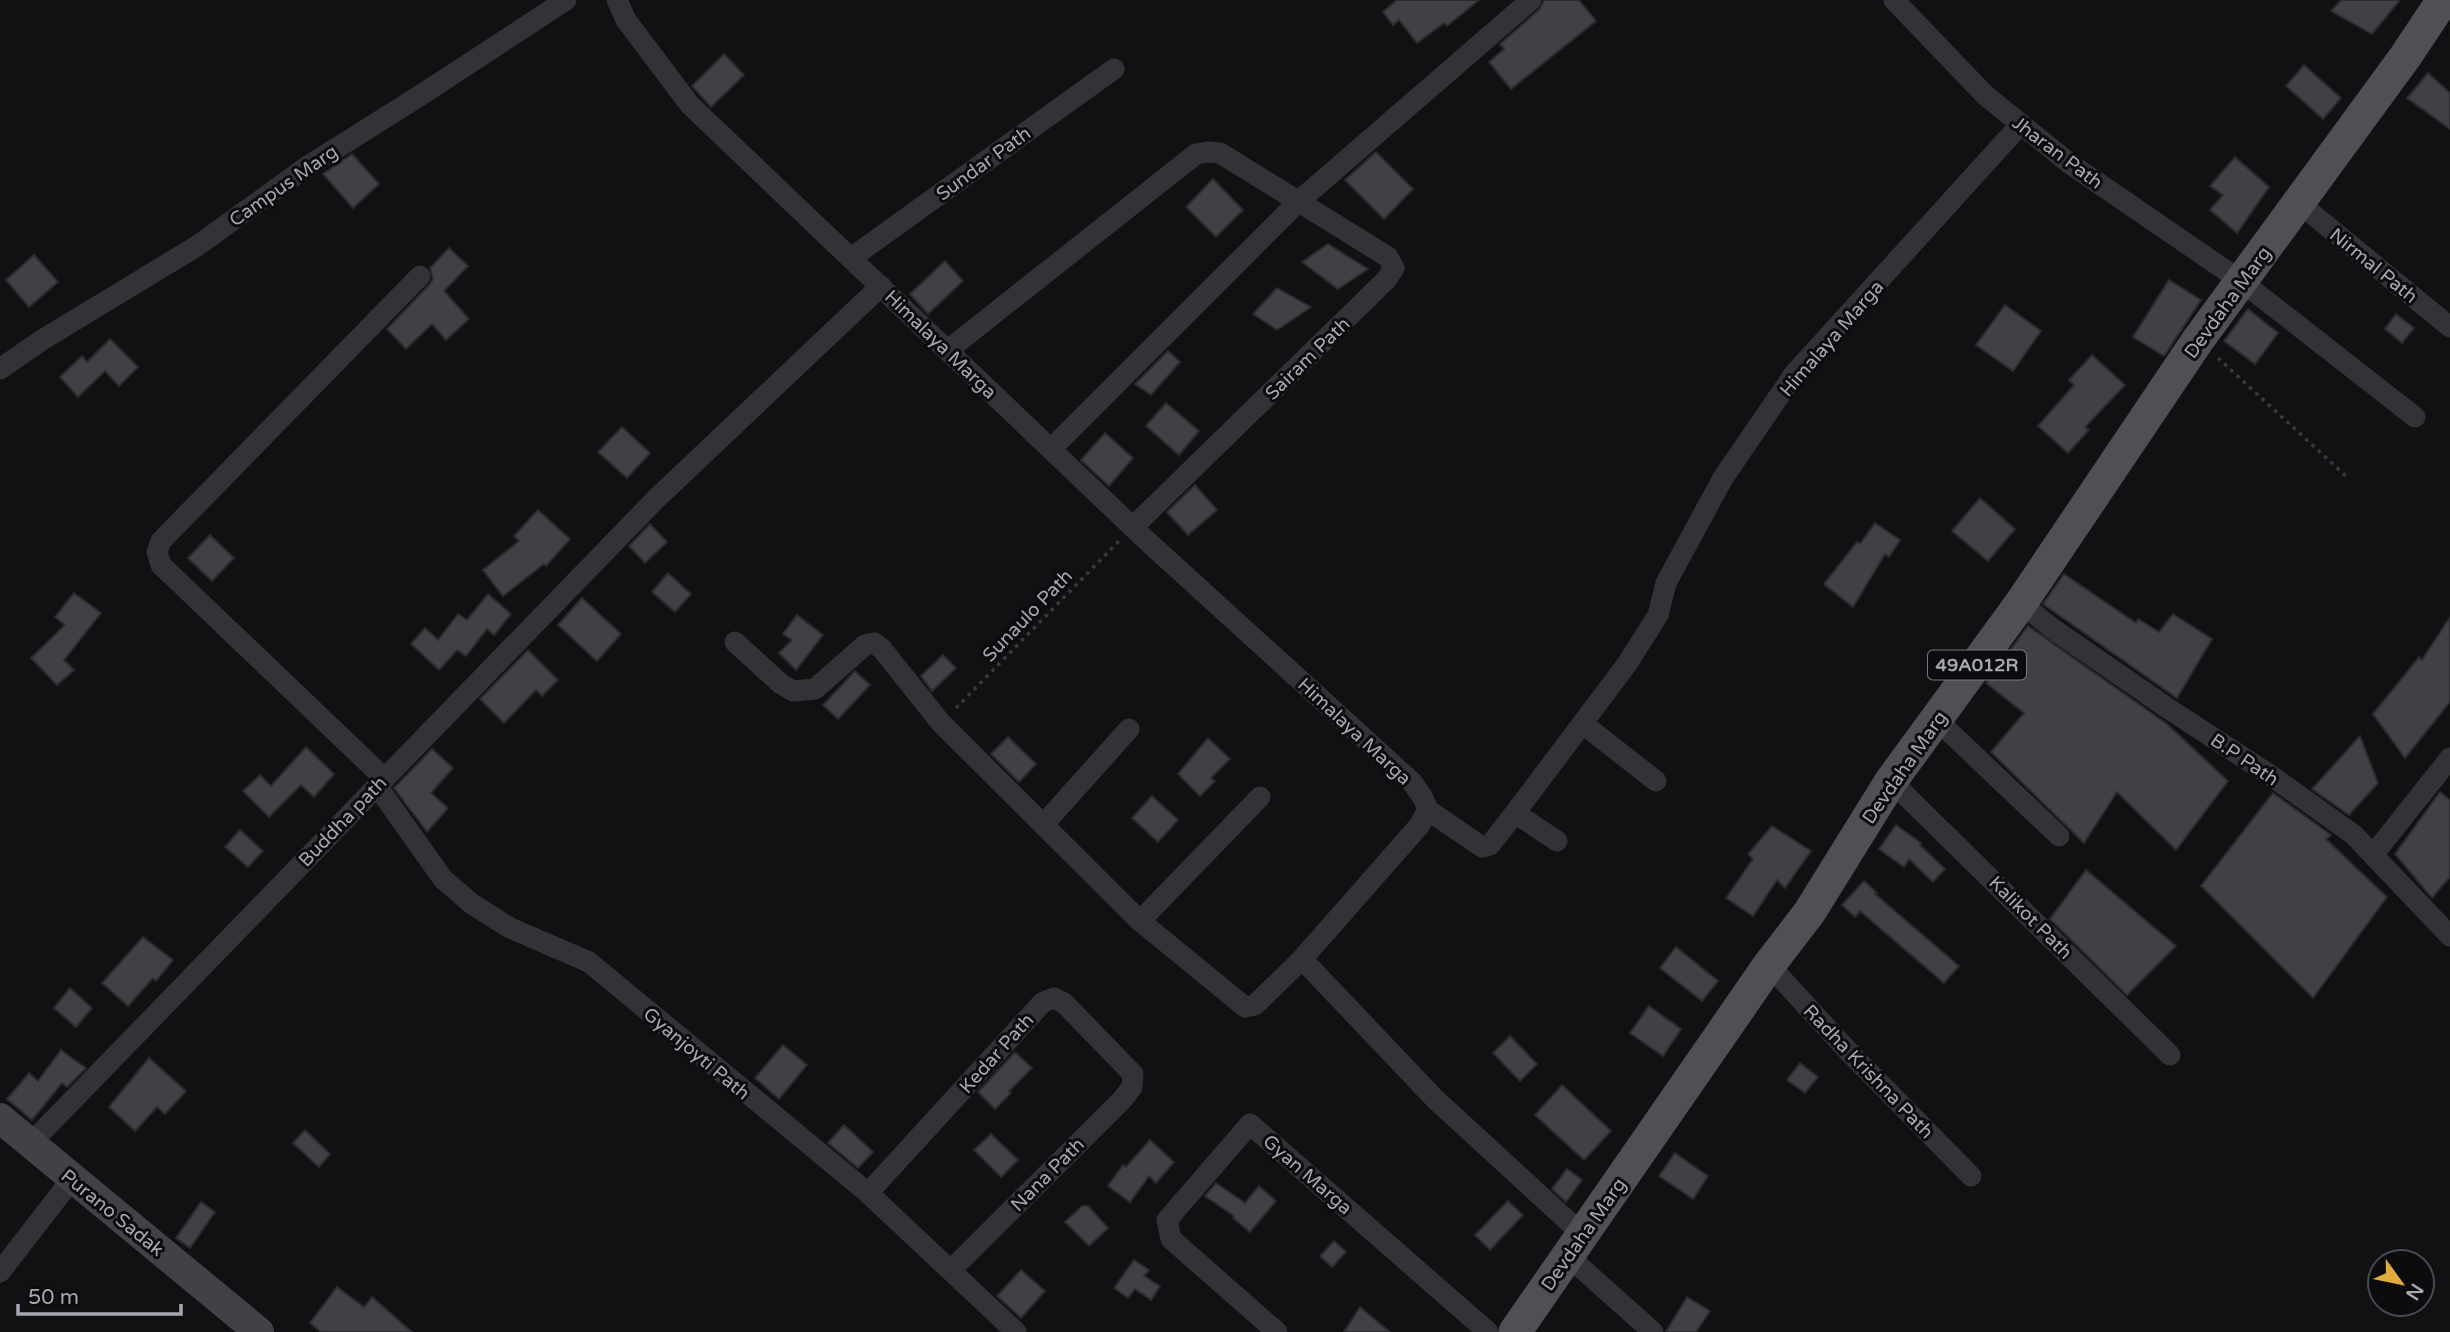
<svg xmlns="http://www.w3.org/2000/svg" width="2450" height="1332" viewBox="0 0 2450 1332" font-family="'Varela Round',sans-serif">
<rect width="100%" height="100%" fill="#111113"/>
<!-- building -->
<g fill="#404146" stroke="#2c2c2e" stroke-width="2">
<polygon points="1397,0 1479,0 1447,26 1444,23 1417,43 1399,20 1393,25 1383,12"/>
<polygon points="1544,0 1579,0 1596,21 1511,89 1489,62 1504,49 1500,44 1540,9"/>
<polygon points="2341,0 2400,0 2372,34 2331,11"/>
<polygon points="724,54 744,75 711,107 692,86"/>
<polygon points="2304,65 2341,98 2323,119 2286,86"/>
<polygon points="2428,73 2450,93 2450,129 2407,98"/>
<polygon points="1376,152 1413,189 1384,219 1345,180"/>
<polygon points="352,154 379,184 353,208 323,174"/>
<polygon points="2235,157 2269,187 2237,233 2210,210 2223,195 2210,186"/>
<polygon points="1213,179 1243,210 1216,237 1186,207"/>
<polygon points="1328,244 1368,269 1338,289 1302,262"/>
<polygon points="449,248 468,266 444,291 469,319 446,340 432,324 406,349 387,329 429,285 433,279 430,268"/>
<polygon points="34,255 58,282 29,307 6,280"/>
<polygon points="945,261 963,281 928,314 910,294"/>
<polygon points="2169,280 2201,300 2164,356 2133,337"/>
<polygon points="1277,288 1311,307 1277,330 1253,314"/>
<polygon points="2005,305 2041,331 2013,371 1976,345"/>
<polygon points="2248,309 2278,333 2255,364 2224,341"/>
<polygon points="2396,314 2414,328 2402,343 2385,329"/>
<polygon points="110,339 138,367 119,386 105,371 78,397 60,377 82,356 87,362"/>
<polygon points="1168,351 1180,362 1151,395 1135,384"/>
<polygon points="2092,355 2125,385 2085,427 2089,430 2068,453 2038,426 2074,385 2069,380"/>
<polygon points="1166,403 1199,431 1179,455 1146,426"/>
<polygon points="622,427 650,453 627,478 598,452"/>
<polygon points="1105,433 1133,458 1109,486 1081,460"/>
<polygon points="1195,485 1217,510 1188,535 1167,512"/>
<polygon points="1980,498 2015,529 1988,561 1952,531"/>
<polygon points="538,510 570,539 546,566 544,564 503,596 483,570 519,541 514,536"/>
<polygon points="1875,523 1900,540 1889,557 1885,554 1853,607 1824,584 1857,542 1860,544"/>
<polygon points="650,524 667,542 645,563 629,546"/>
<polygon points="210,535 234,558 212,581 188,558"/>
<polygon points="668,573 691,594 675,612 652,592"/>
<polygon points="2064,574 2136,623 2138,619 2159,632 2173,614 2212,639 2177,698 2043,604"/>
<polygon points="74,593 101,613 64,660 74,670 57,685 31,658 65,625 55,617"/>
<polygon points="488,594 511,614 494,635 487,629 466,656 457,650 439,670 411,644 425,628 438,640 458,614 467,620"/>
<polygon points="582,598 621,634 597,661 558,625"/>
<polygon points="797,615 823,635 796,670 779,653 792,640 783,634"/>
<polygon points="2450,617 2450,702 2405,758 2373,714 2419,657 2422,660"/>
<polygon points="2028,626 2167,724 2228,781 2176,850 2117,792 2084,843 1991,752 2024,713 1986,683"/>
<polygon points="528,650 558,680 542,696 536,690 504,723 480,699"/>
<polygon points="943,655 956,668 932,691 921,676"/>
<polygon points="855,671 870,685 838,719 823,705"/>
<polygon points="2360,736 2378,783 2349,815 2312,789"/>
<polygon points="1008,737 1036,764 1019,782 991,754"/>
<polygon points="1208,738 1230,759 1211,778 1215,781 1200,796 1178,774"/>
<polygon points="306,747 334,774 314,797 301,785 269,817 243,791 260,775 271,786"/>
<polygon points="432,749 453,768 431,793 448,808 427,832 394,788"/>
<polygon points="2440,792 2450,800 2450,877 2432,898 2395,854"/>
<polygon points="2273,793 2331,835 2326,839 2387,897 2313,998 2201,886"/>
<polygon points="1152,796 1178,820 1158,842 1132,818"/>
<polygon points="1896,825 1921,843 1920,845 1945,869 1933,882 1909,859 1904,867 1879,849"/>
<polygon points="1772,826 1811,851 1785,888 1777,880 1753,916 1726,898 1753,859 1748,854"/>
<polygon points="240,830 263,851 248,867 225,847"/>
<polygon points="2086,870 2176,946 2127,995 2050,919"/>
<polygon points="1864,881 1877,893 1875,894 1959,966 1944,983 1860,911 1855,917 1842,905"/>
<polygon points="143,937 173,960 156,981 153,978 128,1006 102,983"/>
<polygon points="1676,947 1718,981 1702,1001 1660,968"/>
<polygon points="70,988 92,1008 76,1027 54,1008"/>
<polygon points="1649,1006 1681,1029 1663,1056 1630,1033"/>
<polygon points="1510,1036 1537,1064 1520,1081 1493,1053"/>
<polygon points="783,1045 807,1065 779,1099 755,1078"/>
<polygon points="61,1050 86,1068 67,1087 62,1083 32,1120 7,1099 29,1073 38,1081"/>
<polygon points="1015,1052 1032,1068 1009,1091 1011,1093 995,1109 978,1092"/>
<polygon points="149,1058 186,1091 165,1114 157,1107 135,1131 109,1107"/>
<polygon points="1800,1063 1818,1077 1805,1093 1787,1080"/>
<polygon points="1562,1085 1611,1131 1584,1160 1535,1115"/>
<polygon points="844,1125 873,1152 858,1168 828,1143"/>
<polygon points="305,1130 330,1154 319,1167 293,1143"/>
<polygon points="991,1134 1018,1160 1001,1177 974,1150"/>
<polygon points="1150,1140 1174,1162 1156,1183 1149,1176 1130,1202 1108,1186 1123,1165 1126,1167"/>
<polygon points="1675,1153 1708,1176 1693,1199 1659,1176"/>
<polygon points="1567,1169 1582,1180 1566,1202 1552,1189"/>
<polygon points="1216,1183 1245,1203 1259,1186 1276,1201 1250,1232 1233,1218 1234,1216 1205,1196"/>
<polygon points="1508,1201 1523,1215 1490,1250 1475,1235"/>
<polygon points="201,1202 215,1212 190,1248 176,1238"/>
<polygon points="1082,1206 1088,1206 1108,1228 1089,1246 1065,1222"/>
<polygon points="1334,1241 1346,1252 1332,1267 1320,1256"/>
<polygon points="1134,1260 1149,1270 1144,1276 1160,1286 1151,1300 1135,1289 1128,1298 1114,1288"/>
<polygon points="1021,1270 1045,1291 1021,1318 997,1296"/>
<polygon points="337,1287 364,1307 372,1297 412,1332 321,1332 310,1323"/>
<polygon points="1687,1297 1710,1311 1696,1332 1666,1332"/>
<polygon points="1360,1307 1390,1332 1344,1332"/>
</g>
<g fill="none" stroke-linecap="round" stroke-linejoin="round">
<!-- path -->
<g stroke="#393a3e" stroke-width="3.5" stroke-dasharray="3.5 5" stroke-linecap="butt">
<polyline points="2218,358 2347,477"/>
<polyline points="956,708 1119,541"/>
</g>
<!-- street -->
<g stroke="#333337" stroke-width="21">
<polyline points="617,0 626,20 690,105 1145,539 1412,782 1423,798 1428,810 1482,847 1490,845 1515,813 1627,664 1658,615 1666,583 1723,478 1794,374 2021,124"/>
<polyline points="1894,0 1985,95 2069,163 2241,281 2415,417"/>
<polyline points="2299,203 2450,327"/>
<polyline points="851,258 1114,69"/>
<polyline points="948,350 1196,154 1207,152 1220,153 1388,257 1394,268 1386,280 1133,527"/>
<polyline points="0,369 42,340 197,246 305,168 421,95 566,0"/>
<polyline points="1051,449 1299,201 1531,0"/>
<polyline points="2021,603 2053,629 2166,707 2270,775 2354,835 2450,936"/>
<polyline points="735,642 781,684 793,691 815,689 865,645 874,643 882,649 941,723 1140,921 1245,1007 1255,1005 1302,959 1435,1099 1582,1234"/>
<polyline points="1937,720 2059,836"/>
<polyline points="1583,724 1656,781"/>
<polyline points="384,778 161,565 157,552 161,541 420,276"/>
<polyline points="1891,781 2170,1055"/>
<polyline points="377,786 443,879 472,904 510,928 589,962 868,1193 1016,1332"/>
<polyline points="1515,813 1557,841"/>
<polyline points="1043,825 1129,729"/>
<polyline points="2373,855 2450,758"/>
<polyline points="1140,921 1260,797"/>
<polyline points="1302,959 1419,826 1428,810"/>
<polyline points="1769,965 1849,1052 1971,1176"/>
<polyline points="30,1144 656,499 881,286"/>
<polyline points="868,1193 1043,1002 1054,998 1064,1003 1133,1074 1132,1087 1122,1100 951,1270"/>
<polyline points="1568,1256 1653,1332"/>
<polyline points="0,1272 72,1179"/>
<polyline points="1277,1332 1171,1239 1167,1220 1250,1124 1488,1332"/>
</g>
<!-- secondary -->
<polyline stroke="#414247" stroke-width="30" points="0,1118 259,1332"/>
<!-- primary -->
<polyline stroke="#4f5056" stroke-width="33" points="1515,1332 1769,965 1809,913 1891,781 2021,603 2198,340 2405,57 2443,0"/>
</g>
<g text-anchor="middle" stroke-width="6" stroke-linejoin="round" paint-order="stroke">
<!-- shield labels -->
<rect fill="#0c0c0e" stroke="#767981" stroke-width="2" x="1928" y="650.5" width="98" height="29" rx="5"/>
<g font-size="18" font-weight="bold" fill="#a4a8b2">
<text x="1977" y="671">49A012R</text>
</g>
<!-- street labels -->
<g font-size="19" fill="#a4a8b2" stroke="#0c0c0e">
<text transform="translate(2058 152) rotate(37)" y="7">Jharan Path</text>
<text transform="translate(983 163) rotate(-36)" y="7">Sundar Path</text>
<text transform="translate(283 185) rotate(-35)" y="7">Campus Marg</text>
<text transform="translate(2374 265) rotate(39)" y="7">Nirmal Path</text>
<text transform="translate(2227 302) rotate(-54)" y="7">Devdaha Marg</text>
<text transform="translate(1831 338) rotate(-49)" y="7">Himalaya Marga</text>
<text transform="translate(941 344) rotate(44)" y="7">Himalaya Marga</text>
<text transform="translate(1307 358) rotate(-44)" y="7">Sairam Path</text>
<text transform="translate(1027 615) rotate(-46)" y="7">Sunaulo Path</text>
<text transform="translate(1355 731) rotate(43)" y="7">Himalaya Marga</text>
<text transform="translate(2245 759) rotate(34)" y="7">B.P Path</text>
<text transform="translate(1904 767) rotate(-55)" y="7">Devdaha Marg</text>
<text transform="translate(342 821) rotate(-46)" y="7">Buddha path</text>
<text transform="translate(2031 917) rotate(45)" y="7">Kalikot Path</text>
<text transform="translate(697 1053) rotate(40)" y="7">Gyanjoyti Path</text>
<text transform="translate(996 1053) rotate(-48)" y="7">Kedar Path</text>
<text transform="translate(1869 1071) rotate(46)" y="7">Radha Krishna Path</text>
<text transform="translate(1047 1174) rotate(-45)" y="7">Nana Path</text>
<text transform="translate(1308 1174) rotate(41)" y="7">Gyan Marga</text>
<text transform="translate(113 1212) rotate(39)" y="7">Purano Sadak</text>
<text transform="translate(1583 1234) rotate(-55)" y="7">Devdaha Marg</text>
</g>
</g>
<!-- north arrow -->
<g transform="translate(2401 1283) rotate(123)"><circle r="33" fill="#0c0c0e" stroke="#494a50" stroke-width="2"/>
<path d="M0-5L12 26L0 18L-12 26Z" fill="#e0ac3c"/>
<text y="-10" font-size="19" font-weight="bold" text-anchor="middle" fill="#a4a8b2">N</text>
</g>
<!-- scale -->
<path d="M18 1304v10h163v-10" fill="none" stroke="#a4a8b2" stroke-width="3.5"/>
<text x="28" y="1304" font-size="21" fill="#a4a8b2" stroke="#0c0c0e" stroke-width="5" paint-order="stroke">50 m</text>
</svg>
